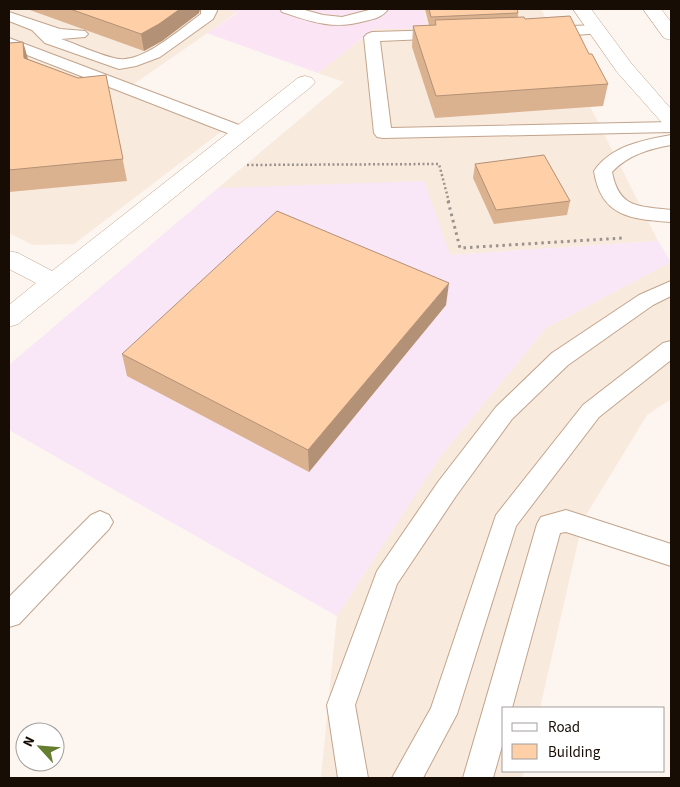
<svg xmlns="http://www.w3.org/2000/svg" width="680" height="787" viewBox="0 0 680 787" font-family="'Source Sans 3',sans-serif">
<rect width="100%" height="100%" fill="#fcf5f0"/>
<!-- built -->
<g fill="#f9eade">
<polygon points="9,9 227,9 238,12 132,85 231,124 74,244 33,245 9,233"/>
<polygon points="423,9 541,9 658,241 449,255 218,188 344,82 318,73 374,29 428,29"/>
<polygon points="671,262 671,399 647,415 583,520 540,708 504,708 504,771 524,771 522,778 321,778 337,616 439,458 546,328"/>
</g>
<!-- education -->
<polygon fill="#f9e6f6" points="424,181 450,255 658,241 671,262 546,328 439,458 337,616 9,430 9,365 218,188"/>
<!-- medical -->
<polygon fill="#fbe5f4" points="227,9 423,9 428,29 374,29 318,73 207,33 238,13"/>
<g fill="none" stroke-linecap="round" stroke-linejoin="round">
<!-- service casing -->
<g stroke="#c2a48c" stroke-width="2">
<g id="service">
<path d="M201 9H216L217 11 213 19 160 57 136 66 119 69 45 43 32 30 9 21V12L60 29 85 31 88 34 85 37 61 39C76 44 106 58 120 59 144 62 183 27 201 14Z"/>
<path d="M280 9H301L323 15 342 17 373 9H388C383 17 374 19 365 21 333 30 312 22 282 12Z"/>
<polygon points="597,25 602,27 605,30 602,33 548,37 543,35 540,32 543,29 548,27"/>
<polygon points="443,30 448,32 451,35 448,38 380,41 391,128 671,122 671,132 383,138 377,137 374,133 364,37 367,34 372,32"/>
<polygon points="9,38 247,128 250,132 247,136 241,137 235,136 9,48"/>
<path d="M671 135V145C649 149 628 155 612 172 619 209 639 206 671 210V222C631 219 601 217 594 171 611 146 643 140 671 135Z"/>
<polygon points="671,281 671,296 653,305 568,365 512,419 456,496 397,584 355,705 368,778 338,778 327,705 377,571 438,482 496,407 552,353 639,295"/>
<polygon points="671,341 671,360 599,417 516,526 457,714 423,778 392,778 431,708 496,515 583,405 663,343"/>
<polygon points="566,510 671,544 671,566 566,532 560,533 512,708 504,708 504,739 493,778 463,778 537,524 541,517"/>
<polygon points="100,511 109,515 113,522 109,529 19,624 9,627 9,597 91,515"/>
</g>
</g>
<!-- tertiary casing -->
<g stroke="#c2a48c" stroke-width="1">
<polygon id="tertiary" points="305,76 312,78 315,82 312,86 18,324 9,327 9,305 36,283 9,269 9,251 18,253 52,271 298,78"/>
</g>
<!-- primary casing -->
<g stroke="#c2a48c" stroke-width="1">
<g id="primary">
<polygon points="573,9 591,9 631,63 671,109 671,127 664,125 617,72"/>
<polygon points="643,9 661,9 671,22 671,40 664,38"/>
</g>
</g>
<!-- path-far1 -->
<polyline stroke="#9a928b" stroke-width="2.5" stroke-dasharray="2 2.5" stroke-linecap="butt" points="247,165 439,164 449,202"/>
<!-- path -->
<polyline stroke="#9a928b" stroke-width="3" stroke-dasharray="2.5 4" stroke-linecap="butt" points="448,201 460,248 623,238"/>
<!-- service -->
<use href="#service" fill="#fff" fill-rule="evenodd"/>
<!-- tertiary -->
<use href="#tertiary" fill="#fff" fill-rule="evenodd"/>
<!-- primary -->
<use href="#primary" fill="#fff" fill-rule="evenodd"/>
</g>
<!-- wall -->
<g fill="#dbb290">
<polygon points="27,9 200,9 199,13 162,41 144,51"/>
<polygon points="425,9 517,9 518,13 518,17 525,19 589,54 608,84 603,106 435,118 412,47 413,26 429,25"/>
<polygon points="23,42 28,59 78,78 106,75 127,181 9,192 9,43"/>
<polygon points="475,164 570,201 567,215 494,224 473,178"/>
<polygon points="446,305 309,472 127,376 122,354"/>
</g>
<!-- shaded-wall -->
<g fill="#b29176">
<polygon points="180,9 200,9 199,13 162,41 144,51 141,34"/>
<polygon points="23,42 29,63 24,58"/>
<polygon points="449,283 446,305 309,472 308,450"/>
</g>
<!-- building -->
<g fill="#ffcfa8" stroke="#b29176">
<polygon points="70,9 180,9 159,24 141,34"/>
<polygon points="429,9 517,9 518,13 431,17"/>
<polygon points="570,16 589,54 592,54 608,84 436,96 413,26 436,25 435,20 524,17 525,19"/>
<polygon points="23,42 24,58 78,78 106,75 123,159 9,170 9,43"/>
<polygon points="544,155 570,201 496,210 475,164"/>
<polygon points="277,211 449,283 308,450 122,354"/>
</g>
<!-- border -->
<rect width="680" height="787" fill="none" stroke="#180d05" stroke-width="20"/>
<!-- legend -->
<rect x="502" y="707" width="162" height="65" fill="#ffffff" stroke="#a39e9b"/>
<rect x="512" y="723" width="25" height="8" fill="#ffffff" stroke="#a39e9b"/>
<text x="548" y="732" font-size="15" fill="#180d05">Road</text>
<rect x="512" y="744" width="25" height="15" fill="#ffcfa8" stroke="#a39e9b"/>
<text x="548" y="757" font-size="15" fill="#180d05">Building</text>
<!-- north arrow -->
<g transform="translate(40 747) rotate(296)"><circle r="24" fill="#ffffff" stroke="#a39e9b"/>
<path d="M0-4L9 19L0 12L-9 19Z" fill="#647d2f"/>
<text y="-8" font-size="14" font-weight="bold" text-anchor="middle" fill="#180d05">N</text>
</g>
</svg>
